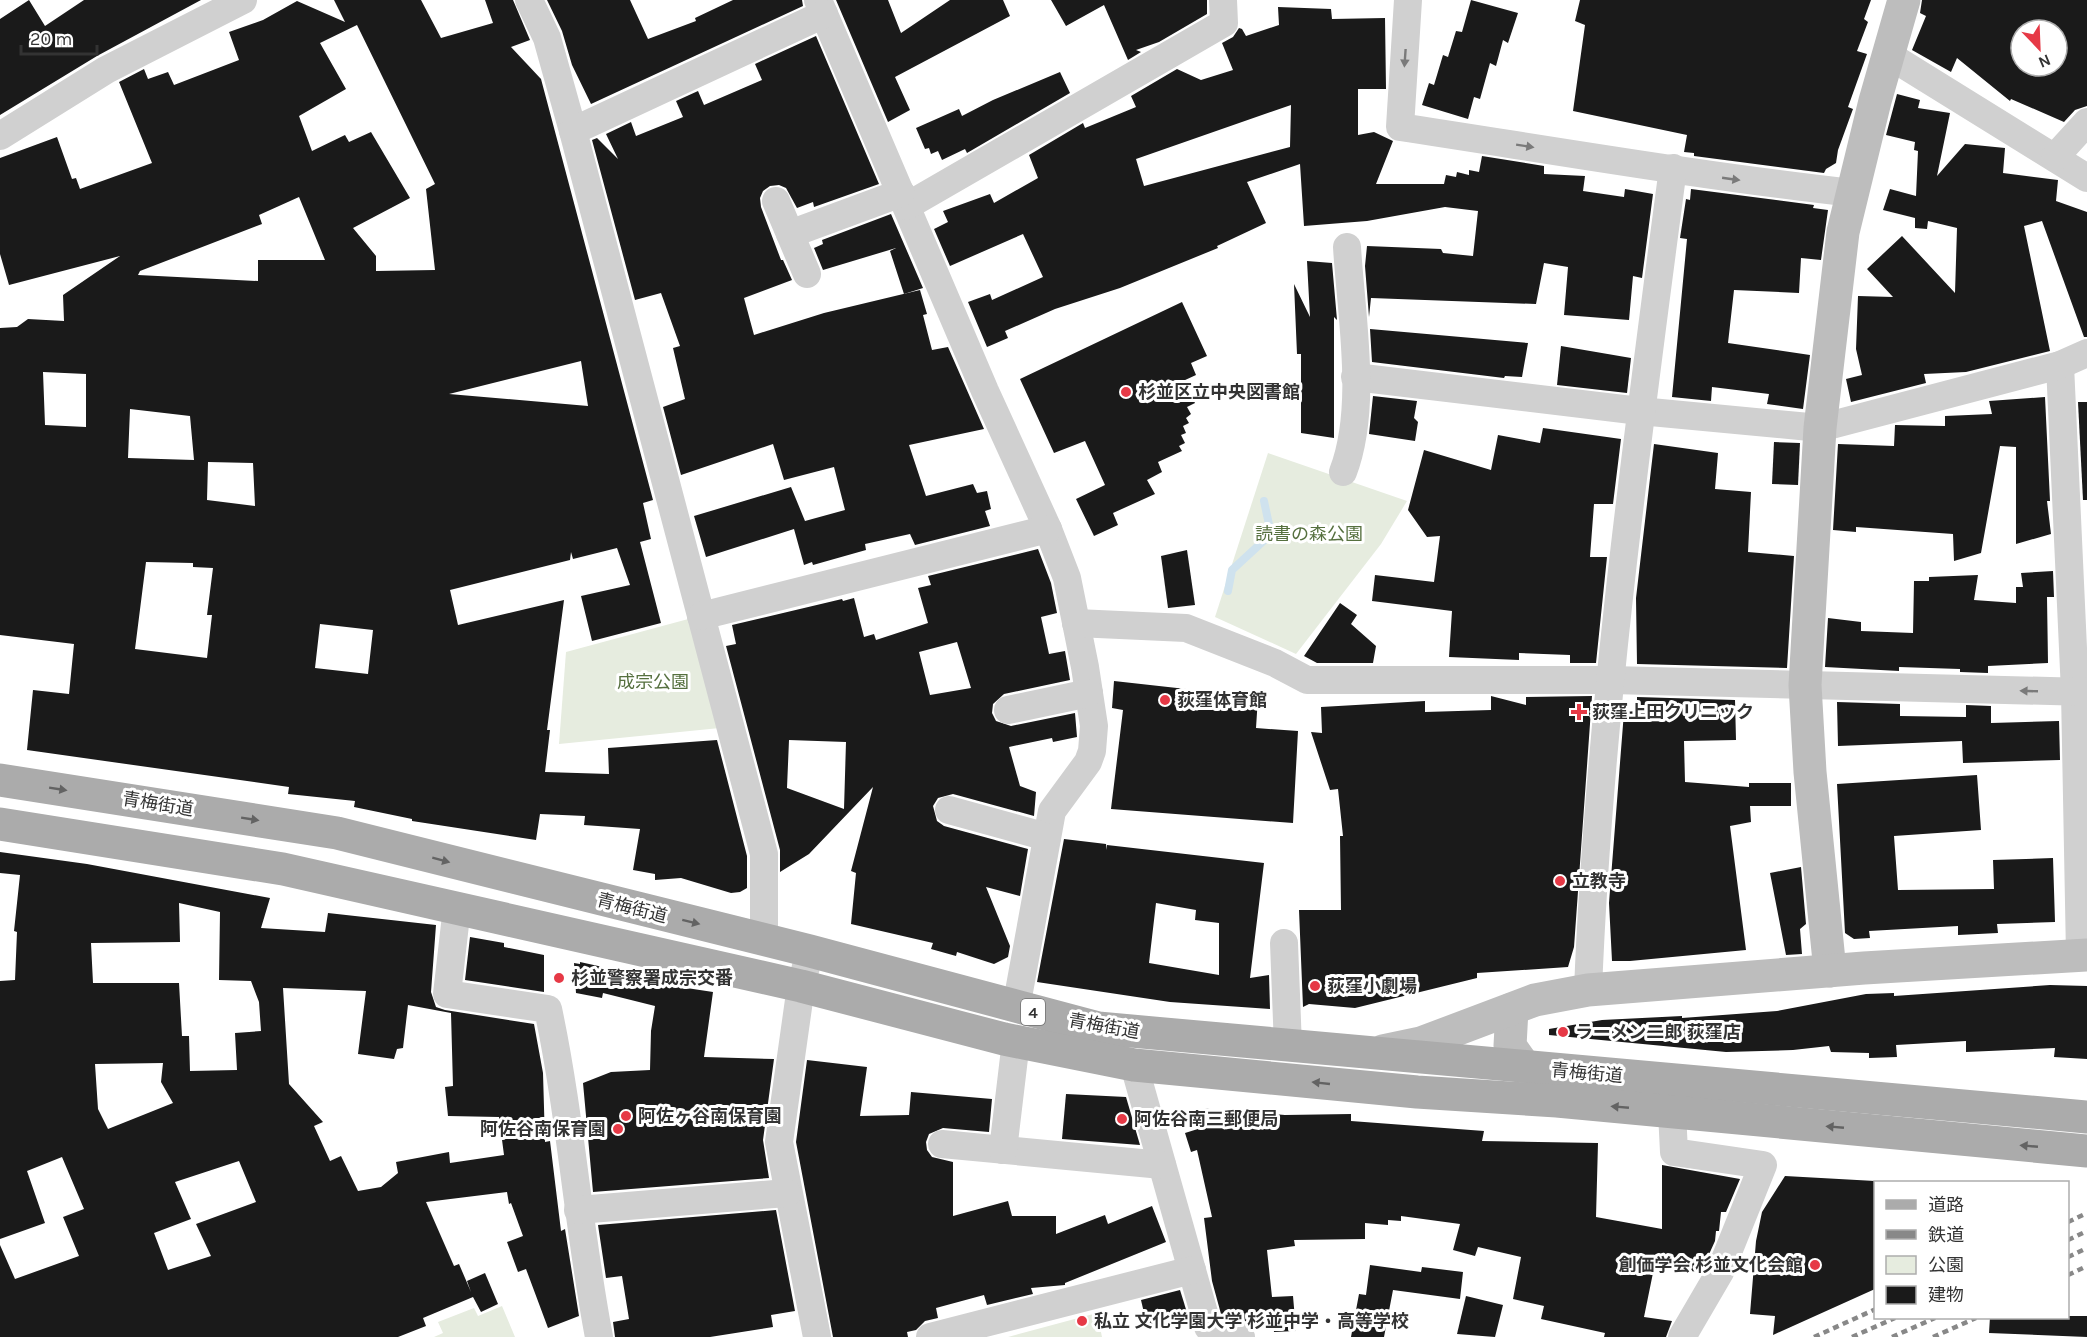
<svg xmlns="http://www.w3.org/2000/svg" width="2087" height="1337" viewBox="0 0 2087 1337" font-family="Karla,'Noto Sans JP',sans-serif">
<rect width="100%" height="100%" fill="#fff"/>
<!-- green -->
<g fill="#e6ecdf">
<polygon points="1268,453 1407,501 1381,544 1296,654 1215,617"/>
<polygon points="692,618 720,728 559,744 566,652"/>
<polygon points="502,1306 515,1337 434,1337 443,1333 438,1322 474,1308 478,1316"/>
<polygon points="1097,1313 1102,1337 1008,1337"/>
</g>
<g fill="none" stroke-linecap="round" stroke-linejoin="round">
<!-- stream -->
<polyline stroke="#cfe2ee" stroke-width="8" points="1228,591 1232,570 1271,534 1264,501"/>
</g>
<!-- building -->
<g fill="#1a1a1a" fill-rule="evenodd">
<polygon points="29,0 45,26 84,0 201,0 97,56 0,115 0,19"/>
<path d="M334 0H421L441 38 493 23 485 0H513L530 40 511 47 541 79 653 500 643 503 651 539 640 542 661 623 592 641 581 596 630 585 617 548 573 559 571 552 570 560 450 590 458 625 564 600 547 730H550L545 772 609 774 608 748 717 740 747 856V888L740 892 731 893 681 878 655 880V874L633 870 640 829 584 825 585 816 540 814 536 840 412 821V819L354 807 355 801 288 794 289 787 27 750 33 690 69 694 74 644 0 635V328L17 327 28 319 64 321 63 295 120 256 9 285 0 254V158L57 137 72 179 76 178 80 189 152 163 119 82 144 69 148 79 168 72 174 85 239 60 229 32 263 20 297 1 345 22ZM357 25 435 184 426 189 435 270 376 271V256L353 228 410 198 371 132 349 142 345 135 312 151 299 116 346 89 320 43ZM299 197 325 260H258V281L138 275 140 271 262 224 259 215ZM581 361 588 406 449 394ZM43 372 86 374V427L45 425ZM130 409 190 416 194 460 128 458ZM208 462 253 463 255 506 207 500ZM146 562 193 563V567L213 568 207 615H212L207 658 135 649ZM320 624 373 630 368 674 315 668Z"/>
<polygon points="547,0 630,0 648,39 696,21 695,18 733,0 802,0 803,6 591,104 572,65 562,31"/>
<polygon points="836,0 888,0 901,33 950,0 1003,0 1010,16 895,77 910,110 888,122"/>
<polygon points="1051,0 1207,0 1207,14 1159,42 1136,50 1141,52 1128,60 1104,5 1066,26"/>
<polygon points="1471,0 1518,13 1508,43 1503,40 1496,66 1490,63 1480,99 1474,97 1468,119 1422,105 1429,83 1434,85 1443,55 1448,57 1456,31 1462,32"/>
<polygon points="1580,0 1871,0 1864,19 1868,22 1857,51 1867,54 1848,107 1853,109 1838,150 1836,163 1826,169 1824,173 1694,156 1694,153 1684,152 1687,135 1573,111 1585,25 1575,21"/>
<path d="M1922 0H2087V106L2075 110 2064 122 2011 99 2010 101 1957 58 1951 72 1912 50 1926 16 1920 13ZM2021 30H2057V66H2021Z"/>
<path d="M1278 7 1331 9 1332 19 1385 18 1386 89H1358V135L1374 132 1393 141 1376 184H1444L1446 175 1456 177 1457 172 1469 175V170L1479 172 1482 156 1544 166V174L1585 176 1583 191 1624 197 1625 189 1653 194 1642 278 1633 276 1629 320 1564 315 1568 267 1544 263 1536 304 1371 298 1369 317 1365 266 1367 246 1441 249 1443 253 1473 256 1478 211 1445 207 1367 221 1304 226 1300 164 1247 182 1266 223 1217 246 1218 248 1120 288 1055 309 1005 331 1008 338 987 347 968 302 990 294 992 300 1043 277 1023 234 950 266 934 229 948 222 943 211 990 194 994 203 1038 178 1029 155 1083 123 1085 128 1136 107 1131 96 1177 69 1201 80 1233 70 1222 43 1233 37 1239 28 1242 29 1246 36 1279 25ZM1291 105 1290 147 1144 186 1136 159Z"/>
<polygon points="816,36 879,184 814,207 813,202 797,208 786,188 779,185 770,186 763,191 760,198 761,207 781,260 783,260 792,280 744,298 754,335 824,313 920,290 927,314 923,315 932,350 948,347 984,429 909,445 926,496 973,484 977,493 987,491 991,509 985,511 990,526 915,545 910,534 865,544 866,550 813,565 812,562 804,565 794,529 706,557 694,516 791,487 805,521 845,510 834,467 784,480 773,444 681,475 663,407 685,399 673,348 680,346 661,293 635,300 592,140 597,138 618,159 606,134 631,122 636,136 683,117 676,101 698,91 704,105 762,80 755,64"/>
<polygon points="1060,72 1070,93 967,153 965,149 942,160 938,151 931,154 929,148 925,149 916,128 959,109 962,116 993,100"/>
<polygon points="1897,94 1920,100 1918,108 1950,113 1937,176 1965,144 2005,148 2003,173 2058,180 2056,201 2087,212 2087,337 2084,337 2042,221 2024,226 2050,351 1966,372 1924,374 1926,383 1851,402 1846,379 1862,375 1856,349 1858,296 1893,297 1867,269 1902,236 1955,293 1957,228 1928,221 1927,229 1915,228 1915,218 1883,210 1890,189 1916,196 1918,151 1914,150 1915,142 1886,135"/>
<polygon points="1691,189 1814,205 1813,208 1828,210 1821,260 1801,258 1799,293 1734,290 1728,343 1810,355 1803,409 1767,404 1769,394 1712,387 1711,401 1672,397 1687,239 1680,238 1686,199 1690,200"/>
<polygon points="891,214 923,288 904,294 890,251 896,248 823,270 814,248 823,244 822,240"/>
<polygon points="1307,261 1332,263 1337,320 1334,317 1334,438 1301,433 1301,354 1297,354 1294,284 1310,317"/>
<polygon points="1182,302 1207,356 1191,363 1196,375 1183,381 1195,403 1187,407 1191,414 1186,418 1189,423 1183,426 1186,433 1181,435 1185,443 1179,446 1182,451 1158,462 1162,472 1147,480 1155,494 1113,513 1118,525 1094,536 1076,499 1105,485 1085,441 1054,453 1020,379"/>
<polygon points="1370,329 1528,343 1522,377 1505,376 1504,378 1372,362"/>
<polygon points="1561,346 1631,358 1627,393 1557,385"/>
<polygon points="1373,396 1417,401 1414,418 1418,422 1415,441 1369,434"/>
<polygon points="2045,397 2050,501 2047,501 2051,534 2016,544 2016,447 2000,446 1981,553 1954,561 1953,534 1856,527 1856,532 1833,530 1838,444 1894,446 1895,425 1945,426 1945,416 1992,414 1989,401"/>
<polygon points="2078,402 2087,402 2087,500 2083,500"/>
<polygon points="1543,428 1621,439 1613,504 1594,504 1590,557 1607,557 1596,663 1570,663 1570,655 1519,653 1519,660 1449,657 1452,611 1372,601 1375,575 1434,582 1440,536 1427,537 1408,510 1424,450 1491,470 1498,435 1540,443"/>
<polygon points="1774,442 1800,443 1798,485 1772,484"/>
<polygon points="1654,444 1718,453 1715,489 1751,492 1748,552 1794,556 1787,668 1637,664 1636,598"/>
<path d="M1038 549 1051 583 1057 613 1041 617 1049 654 1065 651 1070 680 1004 694 993 704 992 713 996 721 1011 726 1075 713 1077 737 1053 742 1052 738 1009 747 1020 786 1036 792 1034 816 953 794 938 798 933 806 937 821 944 826 1028 849 1020 896 986 887 1010 946 1008 957 994 964 957 952 956 956 931 949 933 943 851 924 856 873 851 871 873 787 809 854 780 872V850L726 646 736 644 732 625 842 599 843 601 854 598 864 637 874 634 876 640 928 623 918 588 931 585 928 576ZM957 642 971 688 930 695 919 652ZM789 740 846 742 844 809 787 788Z"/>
<polygon points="1187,550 1195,605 1168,608 1161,556"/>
<polygon points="2053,571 2054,597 2047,597 2048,663 1988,666 1988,673 1960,672 1960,669 1899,667 1899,671 1825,667 1828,618 1861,622 1861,631 1913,633 1914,581 1929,581 1929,577 1978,575 1974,600 2016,603 2016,587 2023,587 2021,573"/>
<polygon points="1340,603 1357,615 1351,624 1376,646 1373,663 1317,663 1304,656"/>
<polygon points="1114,681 1258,697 1256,728 1298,731 1293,823 1111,809 1123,710 1112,708"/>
<polygon points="1491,696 1526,705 1526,697 1592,696 1574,947 1568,967 1477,973 1477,978 1355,1008 1309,1004 1303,1007 1299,910 1341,910 1340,836 1343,836 1338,789 1330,790 1311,732 1322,733 1321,707 1425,701 1425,712 1491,710"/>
<polygon points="1637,697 1735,700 1736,740 1684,741 1685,782 1749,787 1749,783 1791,783 1791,806 1750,806 1751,822 1730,826 1746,950 1630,961 1612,961 1609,903 1624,712 1637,711"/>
<polygon points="1837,702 1900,704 1900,716 1966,717 1966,705 1991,706 1991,723 2059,721 2060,760 1963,763 1962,741 1838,746"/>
<polygon points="1977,775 1981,830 1894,836 1898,890 1994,889 1993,860 2053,858 2055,922 1997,924 1998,933 1958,935 1958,926 1869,931 1870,938 1854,939 1845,933 1837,784"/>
<path d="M1064 839 1106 844 1107 850V845L1264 863 1250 978 1269 975 1270 1009 1170 1002 1037 982ZM1156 903 1196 910 1195 920 1219 923V975L1149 963Z"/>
<path d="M0 852 87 864 270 898 261 928 325 932 328 913 436 925 431 992 436 1007 445 1010 534 1024 543 1073 545 1142 550 1141 561 1231 565 1229 579 1316 548 1328 526 1269 518 1272 507 1242 523 1236 511 1203 509 1204 507 1192 426 1202 454 1266 459 1264 471 1292 467 1281 485 1273 498 1304 481 1312 473 1297 423 1318 426 1326 398 1337H0V1245L15 1279 79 1256 63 1217 84 1209 62 1157 27 1171 45 1223 0 1239V981L15 980 17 932 14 931 20 875 0 873ZM179 903 220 912 219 980 251 981 259 1002 261 1031 235 1033 237 1070 190 1071 189 1036H182L179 983H93L91 943 180 942ZM283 988 366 991 358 1054 394 1059 397 1049 403 1048 408 1005 451 1013 453 1086 445 1087 448 1116 499 1117 504 1155 450 1163 449 1152 396 1162 398 1173 381 1187 358 1191 341 1156 330 1161 314 1126 323 1122 289 1084ZM163 1063 161 1082 173 1103 108 1129 98 1109 95 1064ZM239 1161 256 1202 196 1224 211 1256 168 1270 154 1233 191 1219 175 1182Z"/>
<polygon points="1801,867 1806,924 1800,929 1802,954 1786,955 1770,873"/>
<polygon points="470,937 504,943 504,947 544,955 544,992 465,980"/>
<polygon points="580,962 680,984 680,987 713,992 704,1057 774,1059 763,1140 769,1178 593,1192 583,1083 611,1072 650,1070 651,1031 655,1006 603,993 602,998 576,993 574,963 580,964"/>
<polygon points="2050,985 2087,986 2087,1059 2054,1057 2055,1048 1966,1052 1966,1041 1896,1045 1897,1057 1869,1058 1869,1053 1831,1052 1829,1046 1793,1050 1726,1052 1549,1035 1549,1029 1602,1020 1682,1016 1682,1018 1777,1011 1866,994 1894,993 1894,996"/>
<polygon points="807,1060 867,1067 860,1116 909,1115 911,1092 992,1099 989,1132 943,1128 929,1134 926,1142 927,1150 932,1157 953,1162 953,1216 1008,1201 1012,1216 1056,1216 1056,1234 1105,1215 1108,1224 1152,1206 1166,1242 1065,1283 1065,1285 1031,1288 1033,1294 987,1305 984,1295 936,1308 938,1318 925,1321 916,1330 907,1332 908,1337 833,1337 796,1142"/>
<polygon points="1066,1094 1126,1097 1140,1145 1062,1139"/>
<polygon points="1197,1108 1285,1115 1351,1114 1351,1121 1484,1131 1482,1141 1598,1143 1596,1217 1662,1229 1662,1165 1740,1179 1726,1212 1721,1212 1719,1231 1716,1231 1715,1241 1701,1272 1654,1268 1644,1317 1672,1321 1666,1337 1604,1337 1605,1333 1541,1319 1544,1306 1513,1299 1521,1257 1478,1247 1475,1256 1453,1250 1460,1224 1401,1216 1401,1221 1388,1220 1388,1225 1365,1223 1365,1239 1294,1240 1295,1246 1267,1250 1272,1297 1293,1296 1296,1331 1274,1332 1273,1323 1250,1324 1245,1321 1244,1318 1221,1314 1212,1281 1204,1218 1212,1217 1197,1150 1191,1152 1185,1133 1201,1128"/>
<polygon points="1785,1176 1875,1181 1875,1289 1773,1335 1775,1316 1750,1314 1756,1241 1762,1212"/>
<polygon points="776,1210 795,1311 771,1315 773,1327 710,1337 615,1337 613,1322 629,1319 622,1276 606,1278 598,1225"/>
<polygon points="1370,1265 1421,1272 1422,1267 1463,1272 1460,1299 1393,1290 1384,1337 1351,1337 1359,1294 1366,1295"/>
<polygon points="1180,1290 1189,1319 1148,1330 1141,1300"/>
<polygon points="1466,1296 1503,1305 1495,1337 1457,1334"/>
<polygon points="2067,1316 2087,1316 2087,1337 1989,1333 1990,1317"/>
</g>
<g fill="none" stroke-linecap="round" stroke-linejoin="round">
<!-- street -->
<g stroke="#d0d0d0" stroke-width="28">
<polyline points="529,0 547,38 573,131 764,854 764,940"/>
<polyline points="818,0 985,391 1048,529 1067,578 1085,667 1094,726 1092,751 1088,762 1052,811 1016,1008"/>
<path d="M1408 0 1400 127C1551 150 1701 176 1853 193"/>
<polyline points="1890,56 2087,178"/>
<polyline points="573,131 824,14"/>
<polyline points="0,136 106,70 243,0"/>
<polyline points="2055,157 2087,122"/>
<polyline points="776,201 807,274"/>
<polyline points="907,206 1224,23 1223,0"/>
<polyline points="790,234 901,193"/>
<polyline points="2060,365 2075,692 2080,955"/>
<polyline points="1355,377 1640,411 1820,428 2060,365 2087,353"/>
<path d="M1343 472C1368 407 1351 315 1347 247"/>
<polyline points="701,616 1048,529"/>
<polyline points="1076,623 1186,628 1275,663 1307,680 1611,680 2087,692"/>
<polyline points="1008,710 1089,693"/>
<polyline points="949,810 1047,837"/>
<path d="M457 907 447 994 548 1009C571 1117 578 1228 599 1337"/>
<polyline points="1284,943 1288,1047"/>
<polyline points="810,951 801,986 779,1142 817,1337"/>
<path d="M1588 990C1599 715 1637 441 1673 168"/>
<polyline points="1134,1065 1208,1327 1241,1337"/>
<polyline points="1672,1112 1674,1152 1763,1165 1720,1272 1682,1337"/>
<polyline points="942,1144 1162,1165"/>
<polyline points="1003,1150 1016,1041"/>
<polyline points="578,1210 787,1193"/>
<polyline points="930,1337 1192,1270"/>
</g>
<!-- secondary -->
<g stroke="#bdbdbd" stroke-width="33">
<polyline points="1830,971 1810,772 1805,685 1820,428 1843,232 1875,101 1904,0"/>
<polyline points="1512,1009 1510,1046 1525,1067"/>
<polyline points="1383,1051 1421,1043 1535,1000 1588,990 1864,968 2087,955"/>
</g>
<!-- primary -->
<g stroke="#ababab" stroke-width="33">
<polyline points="0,780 337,833 810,951 1098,1028 2087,1117"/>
<polyline points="0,824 283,869 801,986 1004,1039 1134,1065 1417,1092 1557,1101 2087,1151"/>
</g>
<!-- rail -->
<g stroke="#888" stroke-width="4.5" stroke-dasharray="6 4.5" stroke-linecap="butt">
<polyline points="2068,1222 2087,1213"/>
<polyline points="2068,1240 2087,1231"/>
<polyline points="2068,1257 2087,1248"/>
<polyline points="2068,1275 2087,1266"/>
<polyline points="1814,1337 1876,1309"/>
<polyline points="1852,1337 1895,1318"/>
<polyline points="1892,1337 1935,1318"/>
<polyline points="1933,1337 1976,1318"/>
</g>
</g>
<!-- one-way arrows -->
<defs><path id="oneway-solid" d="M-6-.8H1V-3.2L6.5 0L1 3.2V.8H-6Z" transform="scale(1.5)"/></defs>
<g fill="#7a7a7a">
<use href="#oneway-solid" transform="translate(1405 58) rotate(94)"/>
<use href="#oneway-solid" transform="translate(1525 146) rotate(9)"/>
<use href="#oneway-solid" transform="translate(1731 179) rotate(8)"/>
<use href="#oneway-solid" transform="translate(2029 691) rotate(-178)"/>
</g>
<g fill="#636363">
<use href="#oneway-solid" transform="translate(58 789) rotate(9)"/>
<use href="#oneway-solid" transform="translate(250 819) rotate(9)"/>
<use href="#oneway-solid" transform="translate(441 860) rotate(15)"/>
<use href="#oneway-solid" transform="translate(691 922) rotate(14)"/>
<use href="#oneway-solid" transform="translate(1321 1083) rotate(-174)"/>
<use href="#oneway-solid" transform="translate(1620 1107) rotate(-175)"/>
<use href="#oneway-solid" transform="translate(1835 1127) rotate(-175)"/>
<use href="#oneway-solid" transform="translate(2029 1146) rotate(-175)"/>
</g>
<!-- markers -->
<g fill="#e63946" stroke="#fff" stroke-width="2">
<circle cx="1126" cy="392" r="6"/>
<circle cx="1165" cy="700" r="6"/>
<path d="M1576 703h6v6h6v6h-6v6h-6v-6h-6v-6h6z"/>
<circle cx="1560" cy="881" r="6"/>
<circle cx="559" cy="978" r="6"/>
<circle cx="1315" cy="986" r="6"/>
<circle cx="1563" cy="1032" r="6"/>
<circle cx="626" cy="1116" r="6"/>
<circle cx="1122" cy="1119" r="6"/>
<circle cx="618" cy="1129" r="6"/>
<circle cx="1815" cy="1265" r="6"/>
<circle cx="1082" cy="1321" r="6"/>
</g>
<g text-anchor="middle" stroke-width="6" stroke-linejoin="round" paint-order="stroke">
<!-- shield labels -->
<rect fill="#fff" stroke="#707070" stroke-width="1.5" x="1021" y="999" width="24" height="26" rx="4.5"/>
<g font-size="16" font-weight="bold" fill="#333">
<text x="1033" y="1018">4</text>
</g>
<!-- poi labels -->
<g font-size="18" font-weight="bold" fill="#333" stroke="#fff" text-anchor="start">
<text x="1138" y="398">杉並区立中央図書館</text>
<text x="1177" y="706">荻窪体育館</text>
<text x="1592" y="718">荻窪上田クリニック</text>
<text x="1572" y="887">立教寺</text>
<text x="571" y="984">杉並警察署成宗交番</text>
<text x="1327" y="992">荻窪小劇場</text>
<text x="1575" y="1038">ラーメン二郎 荻窪店</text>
<text x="638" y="1122">阿佐ヶ谷南保育園</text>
<text x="1134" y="1125">阿佐谷南三郵便局</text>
<text x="606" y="1135" text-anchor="end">阿佐谷南保育園</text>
<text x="1803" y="1271" text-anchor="end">創価学会 杉並文化会館</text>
<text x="1094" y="1327">私立 文化学園大学 杉並中学・高等学校</text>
</g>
<!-- park labels -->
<g font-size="18" fill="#56703f" stroke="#fff">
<text x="1309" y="540">読書の森公園</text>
<text x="653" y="688">成宗公園</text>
</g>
<!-- street labels -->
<g font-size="18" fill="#333" stroke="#fff">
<text transform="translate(158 804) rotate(9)" y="6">青梅街道</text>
<text transform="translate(632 908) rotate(14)" y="6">青梅街道</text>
<text transform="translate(1104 1026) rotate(10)" y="6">青梅街道</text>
<text transform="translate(1587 1073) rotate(5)" y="6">青梅街道</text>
</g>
</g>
<!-- legend -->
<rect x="1874" y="1181" width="195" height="138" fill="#ffffff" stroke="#adadad" stroke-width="1.5"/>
<rect x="1886" y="1200" width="30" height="9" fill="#ababab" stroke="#adadad" stroke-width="1.5"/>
<text x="1928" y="1211" font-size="18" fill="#333333">道路</text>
<rect x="1886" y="1230" width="30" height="9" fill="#888888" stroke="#adadad" stroke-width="1.5"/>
<text x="1928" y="1241" font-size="18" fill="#333333">鉄道</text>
<rect x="1886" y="1256" width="30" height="18" fill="#e6ecdf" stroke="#adadad" stroke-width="1.5"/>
<text x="1928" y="1271" font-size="18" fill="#333333">公園</text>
<rect x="1886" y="1286" width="30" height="18" fill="#1a1a1a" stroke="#adadad" stroke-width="1.5"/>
<text x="1928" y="1301" font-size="18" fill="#333333">建物</text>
<!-- north arrow -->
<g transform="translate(2039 48) rotate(157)"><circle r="28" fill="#ffffff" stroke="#adadad" stroke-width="1.5"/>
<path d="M0-4.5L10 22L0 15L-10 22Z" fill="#e63946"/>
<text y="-9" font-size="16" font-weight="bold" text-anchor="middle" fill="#333333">N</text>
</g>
<!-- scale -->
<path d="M21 45v9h76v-9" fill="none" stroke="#333333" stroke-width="3"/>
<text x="30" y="45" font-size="18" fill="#333333" stroke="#ffffff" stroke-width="4.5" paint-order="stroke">20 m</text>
</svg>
